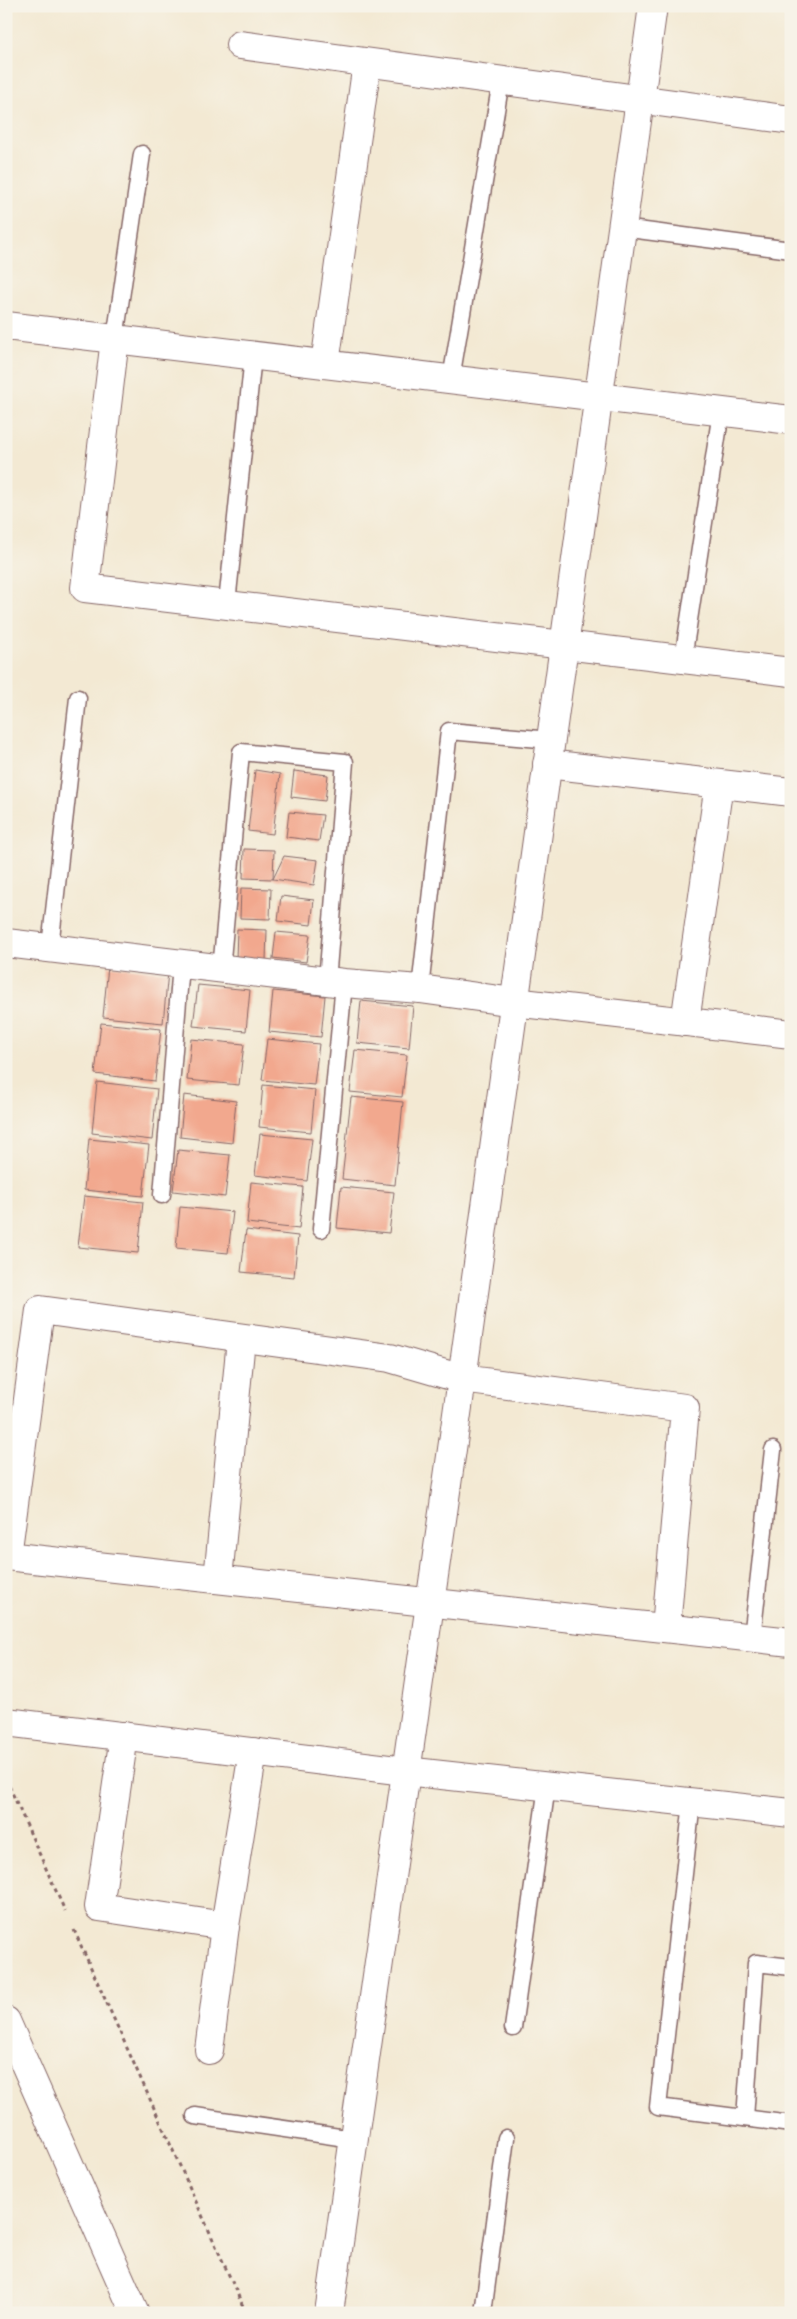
<svg xmlns="http://www.w3.org/2000/svg" width="797" height="2319" viewBox="0 0 797 2319" font-family="Delius,sans-serif">
<rect width="100%" height="100%" fill="#f7f3e8"/>
<filter id="ink" filterUnits="userSpaceOnUse"><feTurbulence type="fractalNoise" baseFrequency=".02" numOctaves="2"/><feDisplacementMap in="SourceGraphic" scale="10" xChannelSelector="R" yChannelSelector="G"/><feConvolveMatrix kernelMatrix="1 2 1 2 8 2 1 2 1" color-interpolation-filters="sRGB"/></filter>
<filter id="wash" filterUnits="userSpaceOnUse"><feTurbulence type="fractalNoise" baseFrequency=".0096" numOctaves="4" result="noise"/><feDisplacementMap in="SourceGraphic" scale="20" xChannelSelector="R" yChannelSelector="G"/><feGaussianBlur stdDeviation="1.12" result="paint"/><feColorMatrix in="noise" values="0 0 0 0 0 0 0 0 0 0 0 0 0 0 0 0 0 1.4 0 .05"/><feComposite in="paint" operator="in"/></filter>
<g filter="url(#wash)">
<rect width="100%" height="100%" fill="#f3e9d3"/>
<g id="blocks">
<!-- building -->
<g fill="#f2a88e">
<polygon points="255,770 280,774 273,834 248,831"/>
<polygon points="294,771 328,775 325,801 291,797"/>
<polygon points="289,812 323,815 319,841 286,837"/>
<polygon points="244,849 274,850 273,879 243,878"/>
<polygon points="284,856 318,860 314,885 273,879"/>
<polygon points="241,888 271,889 270,919 240,918"/>
<polygon points="281,896 314,900 311,925 278,921"/>
<polygon points="237,929 267,930 266,960 236,959"/>
<polygon points="276,932 310,935 306,962 273,958"/>
<polygon points="108,966 168,972 163,1023 103,1017"/>
<polygon points="198,985 250,990 246,1031 193,1026"/>
<polygon points="273,991 325,996 321,1037 269,1032"/>
<polygon points="361,1001 413,1006 409,1048 357,1043"/>
<polygon points="101,1023 161,1029 155,1081 95,1074"/>
<polygon points="191,1039 244,1044 239,1085 187,1080"/>
<polygon points="267,1039 319,1044 314,1085 262,1080"/>
<polygon points="355,1050 407,1055 402,1097 350,1092"/>
<polygon points="97,1082 157,1089 152,1140 92,1133"/>
<polygon points="263,1085 315,1090 311,1132 259,1127"/>
<polygon points="184,1095 236,1101 232,1143 180,1137"/>
<polygon points="351,1097 403,1102 395,1185 342,1179"/>
<polygon points="260,1134 312,1139 307,1181 255,1175"/>
<polygon points="89,1139 149,1145 143,1196 84,1190"/>
<polygon points="178,1150 230,1155 225,1197 173,1191"/>
<polygon points="251,1182 303,1187 299,1229 247,1223"/>
<polygon points="341,1187 394,1192 389,1233 337,1228"/>
<polygon points="84,1196 143,1202 138,1253 78,1247"/>
<polygon points="180,1207 233,1212 228,1253 176,1248"/>
<polygon points="246,1230 298,1236 294,1277 241,1272"/>
</g>
</g>
</g>
<g filter="url(#ink)">
<use href="#blocks" fill-opacity="0" stroke="#856666" stroke-width="1"/>
<g fill="none" stroke-linecap="round" stroke-linejoin="round">
<!-- service casing -->
<g stroke="#856666" stroke-width="19">
<g id="service">
<polyline points="622,228 791,250"/>
<polyline points="115,339 142,154"/>
<polyline points="451,379 501,81"/>
<polyline points="227,603 253,356"/>
<polyline points="683,659 721,412"/>
<polyline points="50,947 78,698"/>
<polyline points="221,970 241,752 345,762 327,981"/>
<polyline points="420,989 449,731 551,740"/>
<polyline points="162,1195 181,965"/>
<polyline points="321,1229 344,983"/>
<polyline points="752,1638 773,1450"/>
<polyline points="692,1802 658,2107 791,2124"/>
<polyline points="513,2028 547,1786"/>
<polyline points="195,2116 353,2139"/>
<polyline points="745,2118 756,1963 791,1967"/>
<polyline points="483,2313 506,2138"/>
</g>
</g>
<!-- minor casing -->
<g stroke="#856666" stroke-width="30">
<g id="minor">
<polyline points="240,45 791,120"/>
<polyline points="6,326 791,420"/>
<polyline points="115,339 85,588 791,672"/>
<polyline points="325,364 367,63"/>
<polyline points="547,764 791,792"/>
<polyline points="6,943 344,983 420,989 514,1002 791,1034"/>
<polyline points="685,1022 719,784"/>
<polyline points="6,1556 791,1642"/>
<polyline points="7,1556 40,1310 390,1358 462,1379 685,1408 666,1628"/>
<polyline points="218,1579 241,1339"/>
<polyline points="6,1722 405,1771 791,1813"/>
<polyline points="124,1736 99,1907 225,1926 209,2050"/>
<polyline points="225,1926 253,1752"/>
<polyline points="6,2021 135,2313"/>
<polyline points="329,2313 462,1379 653,6"/>
</g>
</g>
<!-- path -->
<g stroke="#856666" stroke-width="3" stroke-dasharray="4 4" stroke-linecap="butt">
<polyline points="6,1779 65,1911"/>
<polyline points="74,1930 246,2313"/>
</g>
<!-- service -->
<use href="#service" stroke="#fff" stroke-width="16"/>
<!-- minor -->
<use href="#minor" stroke="#fff" stroke-width="28"/>
</g>
</g>
<!-- margin -->
<rect width="797" height="2319" fill="none" stroke="#f7f3e8" stroke-width="25"/>
</svg>
